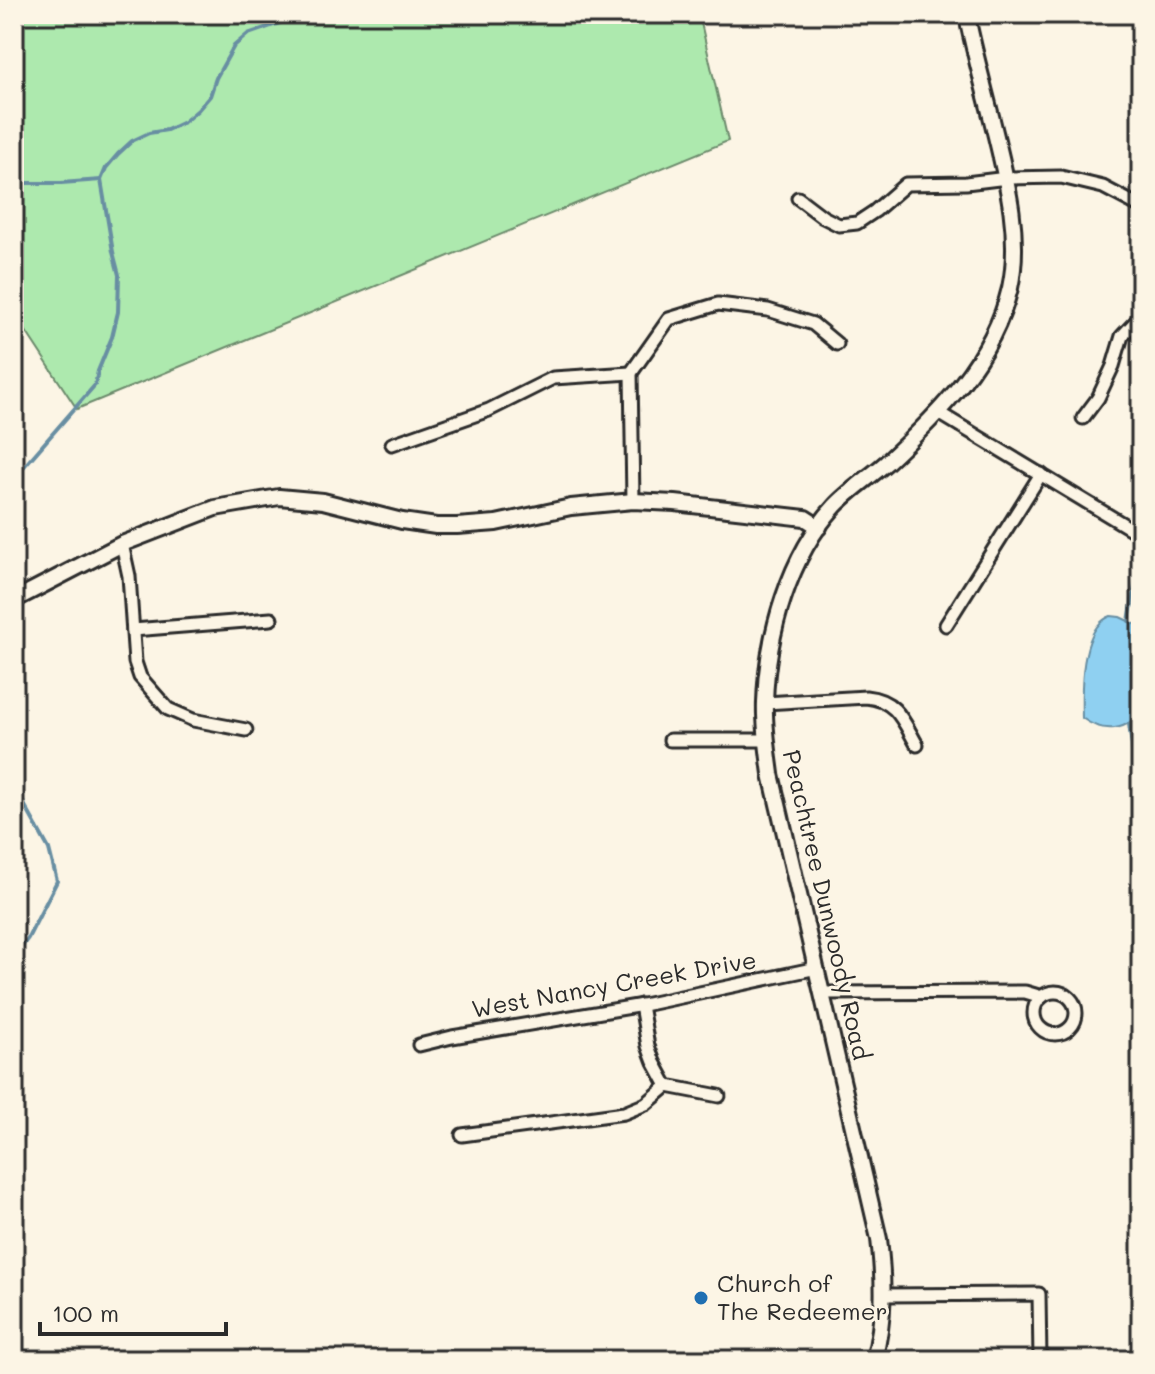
<svg xmlns="http://www.w3.org/2000/svg" width="1155" height="1374" viewBox="0 0 1155 1374" font-family="Mali,sans-serif">
<rect width="100%" height="100%" fill="#fcf5e5"/>
<filter id="ink" filterUnits="userSpaceOnUse"><feTurbulence type="fractalNoise" baseFrequency=".0125" numOctaves="2"/><feDisplacementMap in="SourceGraphic" scale="16" xChannelSelector="R" yChannelSelector="G"/><feConvolveMatrix kernelMatrix="1 2 1 2 8 2 1 2 1" color-interpolation-filters="sRGB"/></filter>
<g filter="url(#ink)">
<!-- green -->
<polygon fill="#ade9ae" stroke="#6c8a6c" stroke-width="2" points="14,14 699,14 728,141 77,409 14,313"/>
<!-- water -->
<path fill="#8fd0f1" stroke="#678ea2" stroke-width="2" d="M1111 616 1120 617 1141 627V708C1129 733 1102 733 1082 718 1081 691 1080 627 1111 616Z"/>
<g fill="none" stroke-linecap="round" stroke-linejoin="round">
<!-- stream -->
<g stroke="#678ea2" stroke-width="4">
<polyline points="14,183 61,183 101,180"/>
<polyline points="14,478 95,385 98,371 112,337 118,312 119,275 113,252 101,180 106,168 118,154 132,141 149,133 167,130 184,122 198,110 210,96 216,78 234,46 248,34 305,14"/>
<polyline points="1129,621 1141,551"/>
<polyline points="1129,724 1141,811"/>
<polyline points="14,786 49,849 57,881 28,938 14,957"/>
</g>
<!-- minor casing -->
<g stroke="#2b2b2b" stroke-width="17">
<g id="minor">
<polyline points="798,198 823,217 839,225 857,223 875,211 906,184 966,183 1007,178 1061,177 1103,187 1141,207"/>
<polyline points="939,413 1141,535"/>
<polyline points="1083,418 1098,398 1113,366 1122,336 1141,316"/>
<polyline points="392,444 489,410 553,378 631,373"/>
<polyline points="633,501 631,373 669,319 718,304 768,310 813,324 837,344"/>
<polyline points="122,544 129,576 135,662 140,677 168,709 193,720 246,730"/>
<polyline points="946,625 1041,474"/>
<polyline points="133,630 271,619"/>
<path d="M765 703 866 697C897 700 903 721 917 745"/>
<polyline points="670,740 767,740"/>
<circle cx="1055" cy="1013" r="21"/>
<polyline points="823,993 1025,992 1042,997"/>
<polyline points="641,1005 648,1046 654,1062 667,1086"/>
<polyline points="419,1045 452,1037 643,1005 817,968"/>
<polyline points="667,1086 719,1096"/>
<polyline points="462,1135 624,1113 646,1104 667,1086"/>
<polyline points="884,1295 1039,1294 1040,1360"/>
</g>
</g>
<!-- tertiary casing -->
<g stroke="#2b2b2b" stroke-width="20">
<polyline id="tertiary" points="14,600 122,544 215,508 279,497 323,501 402,521 436,526 457,526 496,523 571,507 633,501 675,503 805,518 819,527"/>
</g>
<!-- secondary casing -->
<g stroke="#2b2b2b" stroke-width="20">
<path id="secondary" d="M874 1360C885 1317 884 1282 879 1239L771 774C768 751 764 726 765 702 767 635 789 556 835 506 850 490 870 477 886 463 939 414 993 360 1010 288 1022 233 1005 174 992 120 984 89 976 58 969 26L968 14"/>
</g>
<!-- minor -->
<use href="#minor" stroke="#fcf5e5" stroke-width="11"/>
<!-- tertiary -->
<use href="#tertiary" stroke="#fcf5e5" stroke-width="14"/>
<!-- secondary -->
<use href="#secondary" stroke="#fcf5e5" stroke-width="14"/>
</g>
</g>
<!-- markers -->
<circle fill="#1f6fb2" stroke="#fcf5e5" stroke-width="3" cx="701" cy="1298" r="8"/>
<g text-anchor="middle" stroke-width="6" stroke-linejoin="round" paint-order="stroke">
<!-- street labels -->
<g font-size="24" fill="#2b2b2b" stroke="#fcf5e5">
<text transform="translate(826 905) rotate(77)" y="8">Peachtree Dunwoody Road</text>
<text transform="translate(614 985) rotate(-10)" y="8">West Nancy Creek Drive</text>
</g>
<!-- poi labels -->
<g font-size="24" fill="#2b2b2b" stroke="#fcf5e5" text-anchor="start">
<text x="717" y="1292">Church of<tspan x="717" dy="28">The Redeemer</tspan></text>
</g>
</g>
<!-- margin -->
<rect width="1155" height="1374" fill="none" stroke="#fcf5e5" stroke-width="48"/>
<rect x="24" y="24" width="1107" height="1326" fill="none" stroke="#2b2b2b" stroke-width="3" filter="url(#ink)"/>
<!-- scale -->
<path d="M40 1322v12h186v-12" fill="none" stroke="#2b2b2b" stroke-width="4"/>
<text x="52" y="1322" font-size="24" fill="#2b2b2b" stroke="#fcf5e5" stroke-width="6" paint-order="stroke">100 m</text>
</svg>
